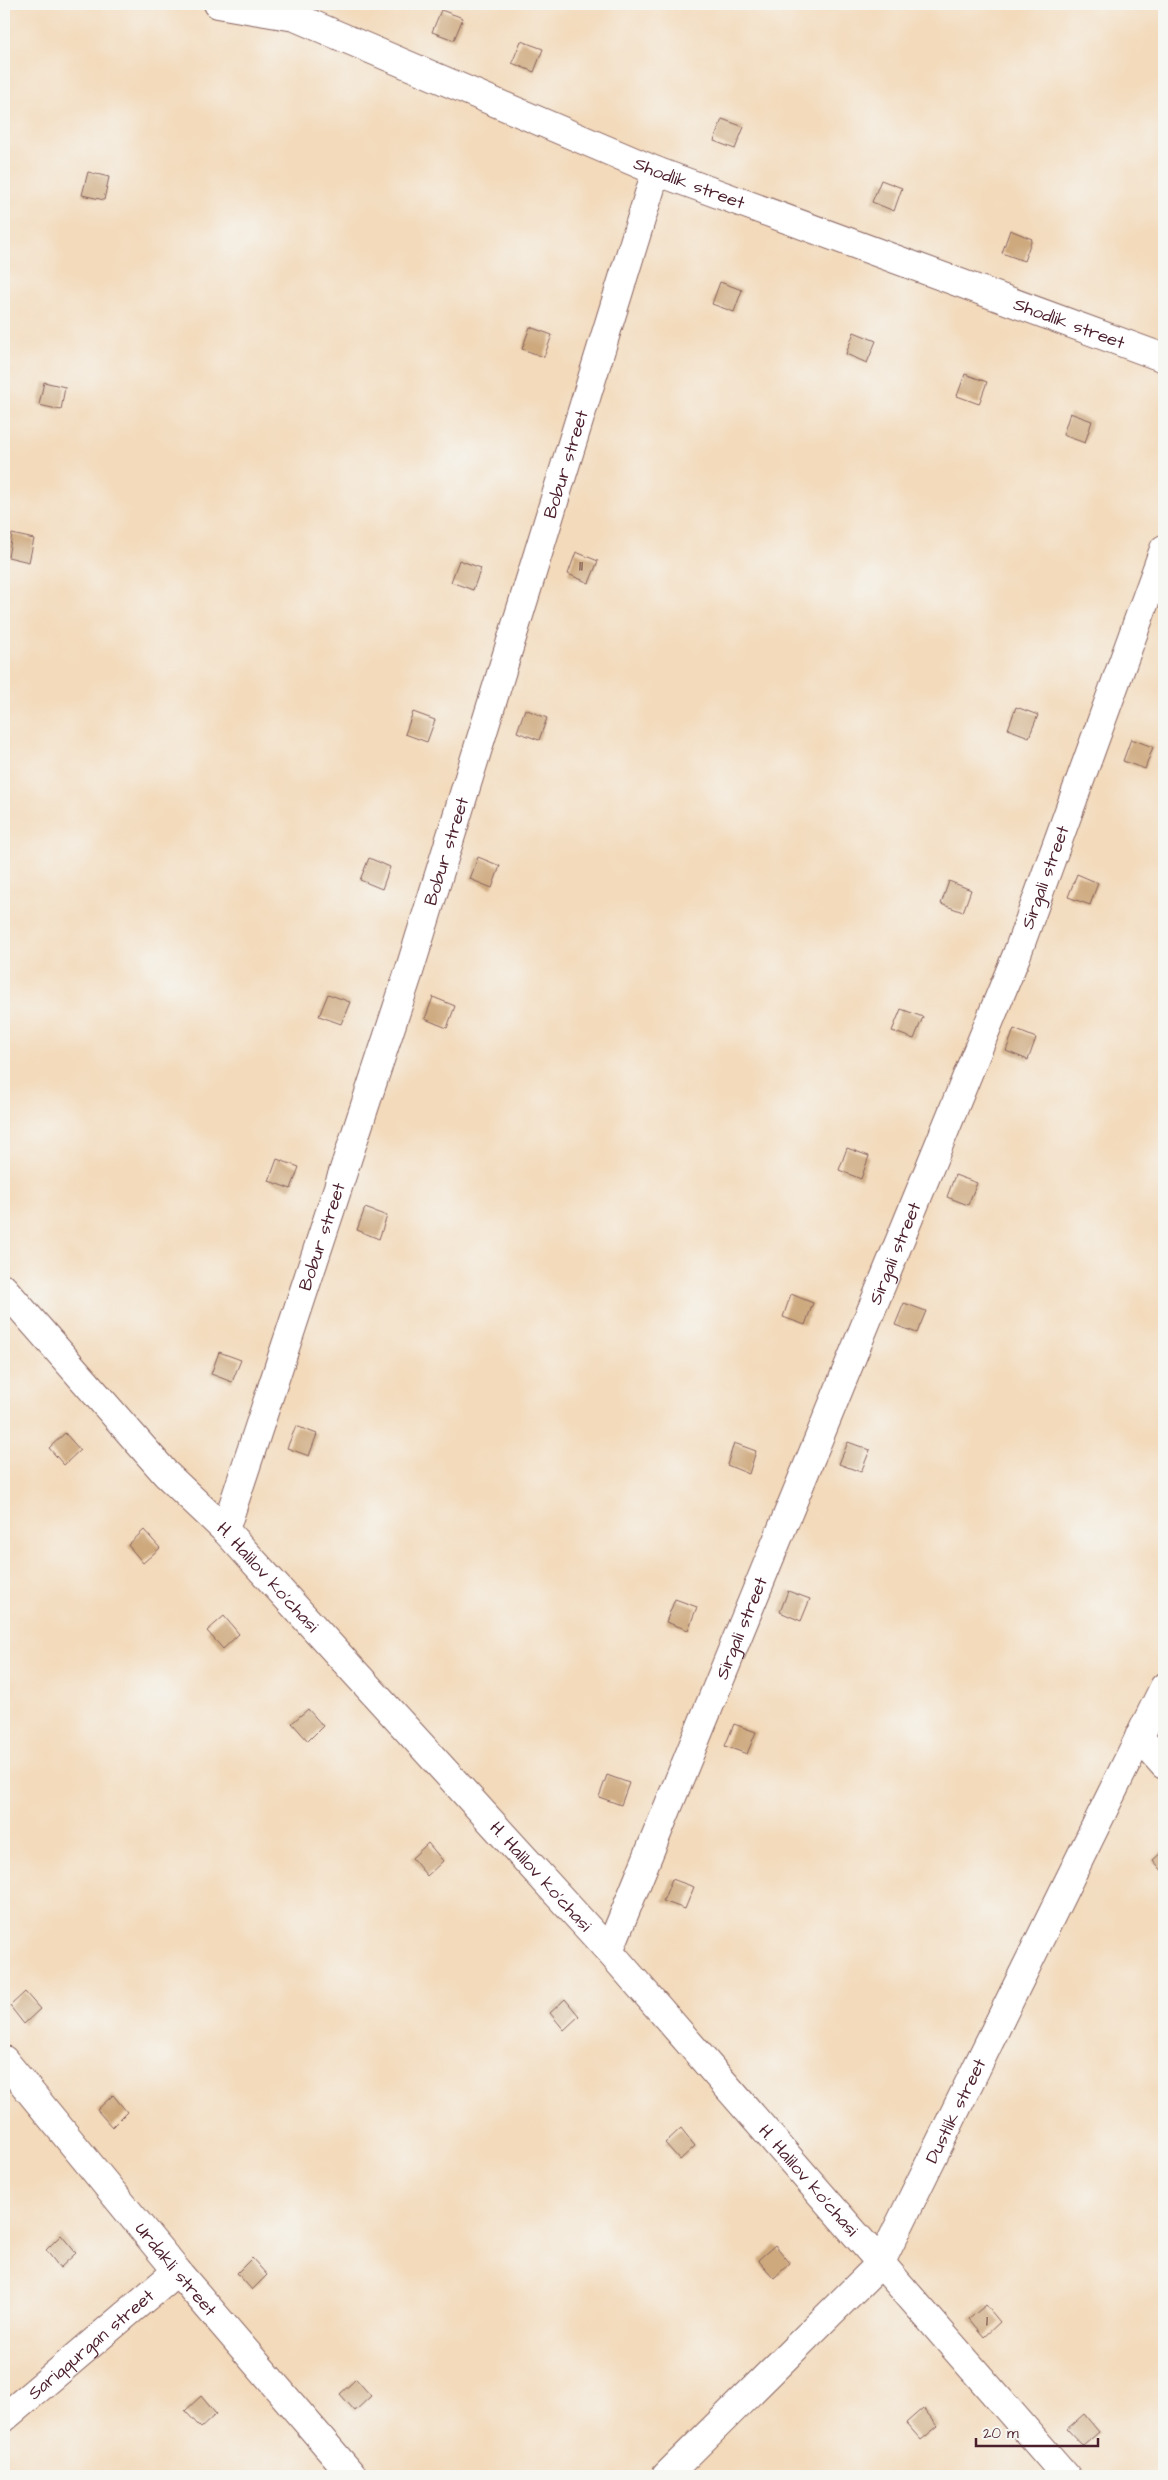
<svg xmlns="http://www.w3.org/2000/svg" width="1168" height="2480" viewBox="0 0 1168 2480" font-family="'Architects Daughter',sans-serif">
<rect width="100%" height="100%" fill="#f6f6f2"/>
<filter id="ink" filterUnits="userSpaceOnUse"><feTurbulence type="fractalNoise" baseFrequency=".02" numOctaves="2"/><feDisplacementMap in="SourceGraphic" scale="10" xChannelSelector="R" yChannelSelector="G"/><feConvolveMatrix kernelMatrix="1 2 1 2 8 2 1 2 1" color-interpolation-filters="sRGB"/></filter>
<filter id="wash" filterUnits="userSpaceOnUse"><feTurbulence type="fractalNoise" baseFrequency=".0096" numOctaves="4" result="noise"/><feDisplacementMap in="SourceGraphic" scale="20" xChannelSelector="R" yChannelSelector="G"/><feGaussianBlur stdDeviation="1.12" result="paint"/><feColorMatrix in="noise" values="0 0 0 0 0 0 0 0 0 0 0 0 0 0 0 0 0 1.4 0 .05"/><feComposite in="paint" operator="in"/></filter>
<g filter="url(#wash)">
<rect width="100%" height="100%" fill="#f3dabb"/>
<g id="blocks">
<!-- building -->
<g fill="#cea97e">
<polygon points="441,10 463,18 454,40 432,32"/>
<polygon points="521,41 543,49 534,72 512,63"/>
<polygon points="722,119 744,127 735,149 714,141"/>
<polygon points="88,172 109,177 104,200 82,195"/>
<polygon points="881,180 902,188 894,211 872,202"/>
<polygon points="1010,230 1032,239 1024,261 1002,253"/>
<polygon points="720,282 742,290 734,312 712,304"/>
<polygon points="530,327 552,335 544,357 522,349"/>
<polygon points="854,332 876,341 867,363 846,354"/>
<polygon points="965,374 987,382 979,404 957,396"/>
<polygon points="44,382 65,387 61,410 39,405"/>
<polygon points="1070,413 1092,421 1085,443 1063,435"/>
<polygon points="12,534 34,539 29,562 8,557"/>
<polygon points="576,552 598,561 589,583 568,574"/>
<polygon points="459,560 481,568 473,590 451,582"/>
<polygon points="1016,707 1038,715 1029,737 1008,729"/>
<polygon points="525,709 547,718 539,740 517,732"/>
<polygon points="413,712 435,720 427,742 405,734"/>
<polygon points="1131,739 1153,747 1145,769 1123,761"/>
<polygon points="478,857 500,866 492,888 470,879"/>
<polygon points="369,858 390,867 382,889 360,880"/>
<polygon points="1077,874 1098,883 1090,905 1068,897"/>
<polygon points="949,881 971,890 963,912 941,904"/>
<polygon points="328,994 350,1002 341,1024 319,1016"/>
<polygon points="433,997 455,1006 447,1028 425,1019"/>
<polygon points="901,1009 923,1017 914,1039 892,1031"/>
<polygon points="1014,1029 1036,1038 1028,1060 1006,1051"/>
<polygon points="847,1148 869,1156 861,1179 839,1170"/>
<polygon points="277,1159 299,1167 291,1189 269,1181"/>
<polygon points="955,1175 977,1183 968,1205 947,1197"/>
<polygon points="365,1208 387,1216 379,1239 357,1230"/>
<polygon points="791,1294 813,1303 805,1325 783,1317"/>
<polygon points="904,1303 926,1311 917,1333 895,1325"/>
<polygon points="219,1352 241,1360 232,1382 211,1374"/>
<polygon points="296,1426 317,1434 309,1456 287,1448"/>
<polygon points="65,1433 80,1450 64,1465 49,1448"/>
<polygon points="848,1442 870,1450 861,1472 839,1464"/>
<polygon points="734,1443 756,1451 749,1474 727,1465"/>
<polygon points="144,1530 160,1548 143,1563 128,1545"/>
<polygon points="788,1591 810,1599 801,1621 780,1612"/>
<polygon points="675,1599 697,1607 688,1630 666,1622"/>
<polygon points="224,1616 239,1634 223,1649 207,1631"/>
<polygon points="308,1709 323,1726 308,1741 292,1723"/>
<polygon points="734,1724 756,1732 747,1754 725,1746"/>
<polygon points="607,1775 629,1783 621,1805 599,1797"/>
<polygon points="428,1843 443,1861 427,1876 412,1858"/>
<polygon points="1164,1850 1164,1873 1153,1860"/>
<polygon points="672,1879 694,1887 685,1909 663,1901"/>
<polygon points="25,1992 40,2009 24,2024 10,2006"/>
<polygon points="565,1999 579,2016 564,2030 550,2013"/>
<polygon points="113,2095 127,2112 112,2127 97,2110"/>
<polygon points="681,2128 695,2146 680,2160 665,2143"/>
<polygon points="61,2235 76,2253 60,2268 46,2250"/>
<polygon points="775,2245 790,2263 774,2278 758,2260"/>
<polygon points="252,2258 267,2275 252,2290 237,2273"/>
<polygon points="986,2305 1000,2322 984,2337 969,2319"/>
<polygon points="356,2379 371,2396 355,2411 340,2394"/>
<polygon points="201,2396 216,2414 201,2428 185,2411"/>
<polygon points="923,2408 938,2426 921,2440 906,2423"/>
<polygon points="1084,2414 1099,2432 1083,2446 1067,2429"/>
</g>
</g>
</g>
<g filter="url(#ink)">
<use href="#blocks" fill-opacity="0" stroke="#85605d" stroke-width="1"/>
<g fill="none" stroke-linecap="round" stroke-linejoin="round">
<!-- minor casing -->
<g stroke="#85605d" stroke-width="30">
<g id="minor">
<path id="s1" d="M218 4 295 17 656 171 1164 358"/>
<path id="s2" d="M4 1289 166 1474 225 1530 609 1951 1066 2476"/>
<path id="s3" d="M225 1530 408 975 656 171"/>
<polyline points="1139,1737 1164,1765"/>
<path id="s4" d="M609 1951 1017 954 1164 549"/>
<path id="s5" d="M4 2060 177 2271 353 2476"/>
<path id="s6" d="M4 2418 177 2271"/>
<path id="s7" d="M666 2476 880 2264 1164 1687"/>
</g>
</g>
<!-- minor -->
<use href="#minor" stroke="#fff" stroke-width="28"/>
</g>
</g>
<g text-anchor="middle" stroke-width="5" stroke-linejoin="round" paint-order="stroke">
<!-- number labels -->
<g font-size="15" fill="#6b4240">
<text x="581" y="571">11</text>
<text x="987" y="2326">1</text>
</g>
<!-- street labels -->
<g font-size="18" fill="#4a1f2b" stroke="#f6f6f2">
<text dy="6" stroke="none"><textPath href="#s1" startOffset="506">Shodlik street</textPath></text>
<text dy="6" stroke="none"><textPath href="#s1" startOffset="911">Shodlik street</textPath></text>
<text dy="6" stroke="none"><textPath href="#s3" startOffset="1119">Bobur street</textPath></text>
<text dy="6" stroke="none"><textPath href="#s3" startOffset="714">Bobur street</textPath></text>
<text dy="6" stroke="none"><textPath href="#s4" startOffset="1159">Sirgali street</textPath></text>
<text dy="6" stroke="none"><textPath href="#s3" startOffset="309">Bobur street</textPath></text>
<text dy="6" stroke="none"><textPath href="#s4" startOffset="754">Sirgali street</textPath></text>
<text dy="6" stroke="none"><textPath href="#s2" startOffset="391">H. Halilov ko'chasi</textPath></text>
<text dy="6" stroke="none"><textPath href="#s4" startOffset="349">Sirgali street</textPath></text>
<text dy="6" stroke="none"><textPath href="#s2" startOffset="796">H. Halilov ko'chasi</textPath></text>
<text dy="6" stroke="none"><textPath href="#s7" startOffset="472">Dustlik street</textPath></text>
<text dy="6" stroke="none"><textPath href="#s2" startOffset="1201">H. Halilov ko'chasi</textPath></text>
<text dy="6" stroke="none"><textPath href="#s5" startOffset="271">Urdakli street</textPath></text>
<text dy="6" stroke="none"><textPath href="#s6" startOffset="114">Sariqqurgan street</textPath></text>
</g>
</g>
<!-- margin -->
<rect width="1168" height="2480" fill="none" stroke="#f6f6f2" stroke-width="20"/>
<!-- scale -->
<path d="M976 2438v8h122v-8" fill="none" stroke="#4a1f2b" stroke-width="2.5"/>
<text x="983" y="2438" font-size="15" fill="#4a1f2b" stroke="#f6f6f2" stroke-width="4" paint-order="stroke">20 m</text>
</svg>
